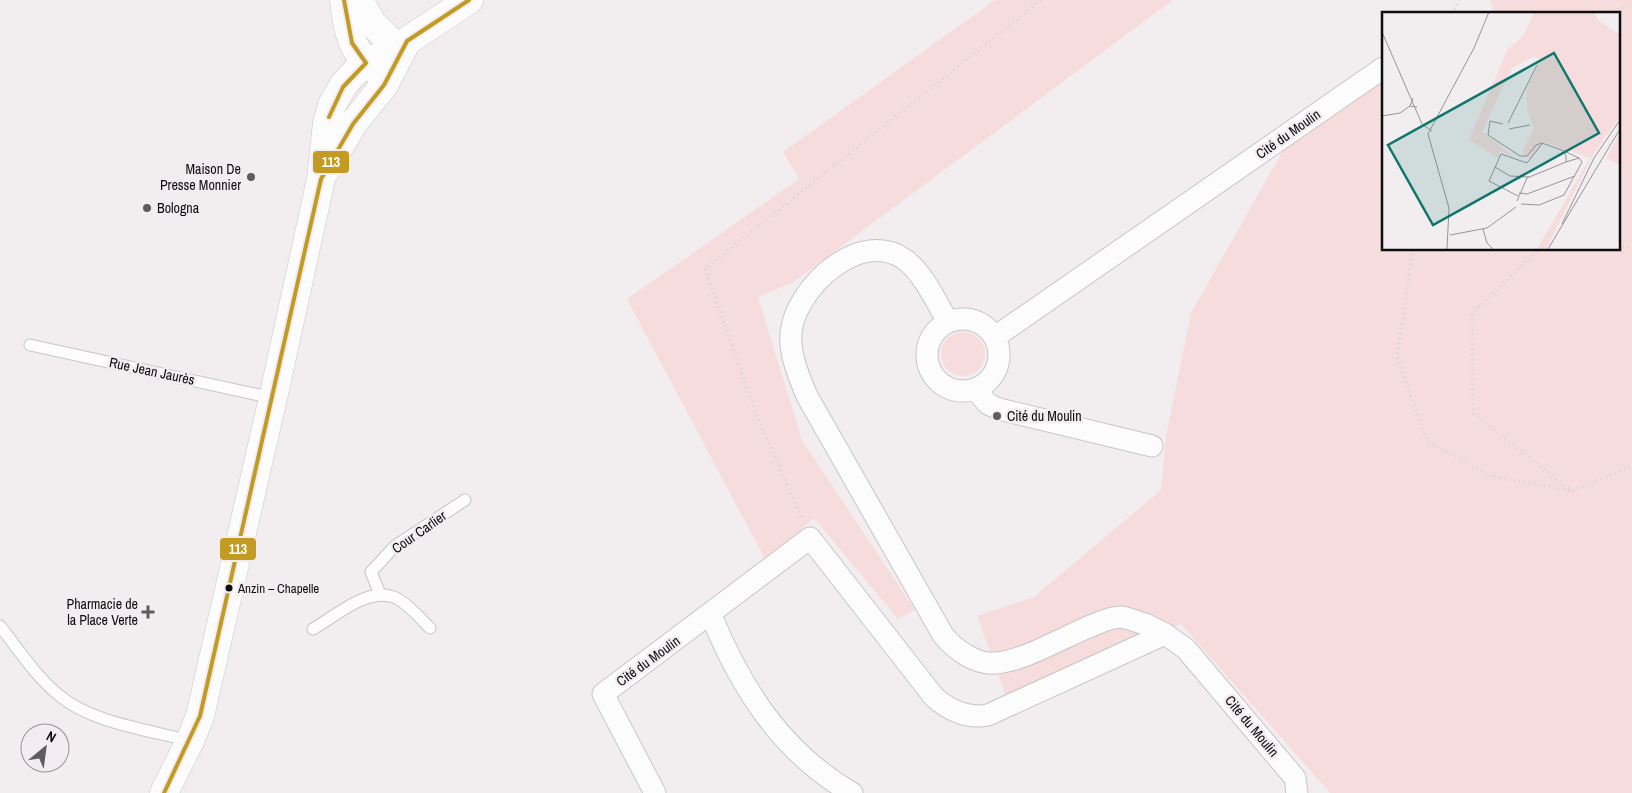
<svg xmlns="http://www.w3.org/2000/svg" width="1632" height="793" viewBox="0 0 1632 793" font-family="'Archivo Narrow',sans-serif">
<rect width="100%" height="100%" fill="#f2eef0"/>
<!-- green -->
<g fill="#f7dcdd">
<polygon points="995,0 1173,0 792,283 758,297 802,440 915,610 898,619 814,518 766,561 627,299 799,179 783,152"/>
<polygon points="1490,0 1632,0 1632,793 1330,793 1181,624 1007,699 977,616 1034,597 1161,490 1166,436 1191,313 1282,152 1383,80 1383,249 1618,249 1618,14 1485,14 1493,9"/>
<circle cx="963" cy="354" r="22"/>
</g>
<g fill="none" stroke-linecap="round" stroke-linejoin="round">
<!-- service casing -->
<g stroke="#c8c5c6" stroke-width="13">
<g id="service">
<polyline points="30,345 273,398"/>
<polyline points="380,594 371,572 395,546 465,500"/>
<path d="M0 626C19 650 36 677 60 696 92 723 150 730 190 741"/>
<path d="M313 629C336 616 370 584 398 599 410 606 420 618 430 628"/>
</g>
</g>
<!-- minor casing -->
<g stroke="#c8c5c6" stroke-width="23">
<g id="minor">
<circle cx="963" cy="355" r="36"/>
<path d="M948 322C937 303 922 271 904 259 860 228 795 288 791 333 789 354 799 377 807 396L943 635C954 649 976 665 995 663 1029 661 1078 627 1113 618L1123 617 1145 624 1165 634 1186 649 1295 778 1297 793"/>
<polyline points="995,337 1383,68"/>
<polyline points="975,389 988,404 999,409 1152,446"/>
<path d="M711 615C741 688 781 752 852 793"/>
<path d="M655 793 603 694 810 538 934 697C950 711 967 719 988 715L1165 634"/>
</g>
</g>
<!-- tertiary casing -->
<g stroke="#c8c5c6" stroke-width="29">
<g id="tertiary">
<path d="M344 0C347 32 352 55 380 73"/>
<polyline points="359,0 372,23 401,52"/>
<polyline points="327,169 353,124 384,85 407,41"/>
<polyline points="164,793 190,741 200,716 273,398 321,179 327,123 332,105 344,84 360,67 407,41 469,0"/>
</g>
</g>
<!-- path -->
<g stroke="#d3d3d3" stroke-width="3" stroke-dasharray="1 4" stroke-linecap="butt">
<polyline points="1452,14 1459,0"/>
<polyline points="1609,14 1632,3"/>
<polyline points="1618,247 1632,247"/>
<polyline points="1413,249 1397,357 1427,441 1491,476 1572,491 1632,466"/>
<polyline points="1566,249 1538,250 1472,313 1473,413 1572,491"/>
<polyline points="801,517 754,408 705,269 1041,0"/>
</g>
<!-- service -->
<use href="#service" stroke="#fdfcfd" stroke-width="11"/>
<!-- minor -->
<use href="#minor" stroke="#fdfcfd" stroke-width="21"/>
<!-- tertiary -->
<use href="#tertiary" stroke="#fdfcfd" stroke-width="28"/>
<!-- bus-1 casing -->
<g stroke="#f3edf1" stroke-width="8">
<g id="bus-1">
<polyline points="329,117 343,87 366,63 352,43 344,0"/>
<polyline points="164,793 200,716 321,179 353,124 384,85 407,41 469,0"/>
</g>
</g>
<!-- bus-1 -->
<use href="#bus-1" stroke="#c29b22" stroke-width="4"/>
</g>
<!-- markers -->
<g fill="#5e5c5d" stroke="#f3edf1" stroke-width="2">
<circle cx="251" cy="177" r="5"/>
<circle cx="147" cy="208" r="5"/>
<circle cx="997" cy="416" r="5"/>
<path d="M145.5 604.5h5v5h5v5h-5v5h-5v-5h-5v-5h5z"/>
</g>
<circle fill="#0e0d0e" stroke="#f3edf1" stroke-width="2" cx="229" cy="588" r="4.5"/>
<g text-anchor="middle" stroke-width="5" stroke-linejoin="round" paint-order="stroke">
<!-- bus labels -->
<g font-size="13" fill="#0e0d0e" stroke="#f3edf1" text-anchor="start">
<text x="238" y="593">Anzin – Chapelle</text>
</g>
<!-- street labels -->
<g font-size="14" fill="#0e0d0e" stroke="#f3edf1">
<text transform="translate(1288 134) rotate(-35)" y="5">Cité du Moulin</text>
<text transform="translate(152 371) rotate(12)" y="5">Rue Jean Jaurès</text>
<text transform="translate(419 532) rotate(-35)" y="5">Cour Carlier</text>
<text transform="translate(648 661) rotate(-36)" y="5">Cité du Moulin</text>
<text transform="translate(1252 726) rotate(50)" y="5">Cité du Moulin</text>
</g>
<!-- poi labels -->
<g font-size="14" fill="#0e0d0e" stroke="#f3edf1" text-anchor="end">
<text x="241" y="174">Maison De<tspan x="241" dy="16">Presse Monnier</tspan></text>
<text x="157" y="213" text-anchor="start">Bologna</text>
<text x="1007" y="421" text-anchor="start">Cité du Moulin</text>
<text x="138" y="609">Pharmacie de<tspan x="138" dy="16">la Place Verte</tspan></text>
</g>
</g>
<!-- overview -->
<g transform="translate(1382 12)">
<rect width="238" height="238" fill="#f2eef0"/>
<path d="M152 0H212L217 9 237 22V106L212 141 164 237H155L208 146 162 130 148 147 140 140 152 117 145 97V76L158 49 153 44 130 56 100 120 132 145 118 139 116 146 87 128 125 38 142 23ZM237 123V153L224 146Z" fill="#f7dcdd"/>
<path fill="none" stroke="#979496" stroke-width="1" d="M0 20 40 112 50 119M31 86 28 94 35 95M0 104 18 101 28 94M126 111 155 53M121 112 108 109 106 123 138 144H145L154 133 160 131 182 139 184 144V150L145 166 135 189M127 117 148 113M182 139 197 146M113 155 128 164 147 165M137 181 145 182 193 164M136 184 107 169 119 142 145 151 160 132M139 192 157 193 182 183 200 150 197 146 184 150M180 212 212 146 238 108M101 217 105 231 111 237M68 223 105 216 134 195M65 237 67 196 46 122 92 36 107 0M166 237 238 117"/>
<path fill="#0f766e" fill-opacity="0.15" stroke="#0f766e" stroke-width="2.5" d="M172 41 217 121 51 213 6 133Z"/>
<rect width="238" height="238" fill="none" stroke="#0e0d0e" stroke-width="2.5"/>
</g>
<g stroke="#f3edf1" stroke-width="2">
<rect x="312" y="150" width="38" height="24" rx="5" fill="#c29b22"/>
<rect x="219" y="537" width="38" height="24" rx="5" fill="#c29b22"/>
</g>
<g font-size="14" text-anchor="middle" font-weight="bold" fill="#fff">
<text x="331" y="167">113</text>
<text x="238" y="554">113</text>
</g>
<!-- north arrow -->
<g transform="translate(45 748) rotate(29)"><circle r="24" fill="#f3edf1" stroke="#979396"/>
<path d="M0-4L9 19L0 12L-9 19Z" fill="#5e5c5d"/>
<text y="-8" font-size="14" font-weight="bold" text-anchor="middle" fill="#0e0d0e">N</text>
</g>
</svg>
